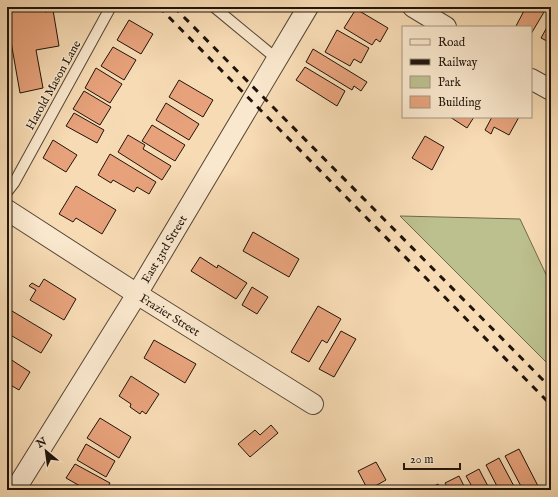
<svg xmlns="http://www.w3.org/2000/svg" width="558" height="497" viewBox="0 0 558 497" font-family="'IM FELL English',serif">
<rect width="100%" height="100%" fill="#f7dbb4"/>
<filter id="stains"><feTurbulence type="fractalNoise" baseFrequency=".005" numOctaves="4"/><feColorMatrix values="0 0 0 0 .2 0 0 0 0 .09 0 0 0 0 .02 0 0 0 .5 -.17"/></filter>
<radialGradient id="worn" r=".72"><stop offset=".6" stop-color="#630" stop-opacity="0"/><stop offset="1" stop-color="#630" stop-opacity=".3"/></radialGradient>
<!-- green -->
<polygon fill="#bcc08e" stroke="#6e6a4c" points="400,216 520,219 551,285 551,367"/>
<!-- building -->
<g fill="#e7a27b" stroke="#20140b">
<polygon points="7,7 44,7 45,12 53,10 59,46 36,50 43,88 20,93 7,19"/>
<polygon points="526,7 547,7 531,34 531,27 518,27 516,26"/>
<polygon points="356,9 388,28 380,42 376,39 372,45 344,28"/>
<polygon points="129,20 153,34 141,54 117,40"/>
<polygon points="551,20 551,43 541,38"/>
<polygon points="337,30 369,48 361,63 354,59 350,66 325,52"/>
<polygon points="113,47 136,60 124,80 101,66"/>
<polygon points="313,49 367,82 361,91 354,86 352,90 306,62"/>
<polygon points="305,67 345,91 337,106 296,80"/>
<polygon points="96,68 122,84 110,103 85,88"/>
<polygon points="179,80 213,100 203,117 169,97"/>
<polygon points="84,91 111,107 100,125 73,109"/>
<polygon points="166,103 199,124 189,140 156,120"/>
<polygon points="74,113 104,130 97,143 66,126"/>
<polygon points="450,117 474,117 467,128"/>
<polygon points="492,117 519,117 509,135 494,127 491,134 485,130"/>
<polygon points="152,125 185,145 175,161 142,141"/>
<polygon points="128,135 145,145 143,149 171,166 162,180 118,152"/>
<polygon points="425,136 444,147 432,170 412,158"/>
<polygon points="53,140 77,155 66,172 43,158"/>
<polygon points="110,154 156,182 149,194 137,187 134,192 113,180 111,183 98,175"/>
<polygon points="76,186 116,210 102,234 76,218 73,222 59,214"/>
<polygon points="253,232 299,259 289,277 243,251"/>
<polygon points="200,257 217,268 218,265 247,283 236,299 191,271"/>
<polygon points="44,279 76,299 64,320 30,300 36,290 29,286 32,283 39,287"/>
<polygon points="252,287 268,297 257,314 242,305"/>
<polygon points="318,306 341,319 327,343 322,340 309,362 291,352"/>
<polygon points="7,308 52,335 41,353 7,333"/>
<polygon points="341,331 356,339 334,377 319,369"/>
<polygon points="154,340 196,364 185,383 144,358"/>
<polygon points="7,357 30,372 19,390 7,383"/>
<polygon points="131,376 159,394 146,414 142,411 140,414 130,407 131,404 119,396"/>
<polygon points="100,418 131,437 119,458 87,438"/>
<polygon points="271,425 278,433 250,457 238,444 255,430 260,435"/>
<polygon points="86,444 115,461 106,477 77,460"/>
<polygon points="519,449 538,486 530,490 523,490 505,456"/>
<polygon points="499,458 516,490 499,490 486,465"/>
<polygon points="376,462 386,480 368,490 358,471"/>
<polygon points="75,464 110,483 106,490 87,490 66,478"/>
<polygon points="479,469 482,475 490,490 474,490 466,476"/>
<polygon points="459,476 466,490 449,490 445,483"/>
<polygon points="438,484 441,490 427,490"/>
</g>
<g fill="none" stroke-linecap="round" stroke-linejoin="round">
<!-- service casing -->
<g stroke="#564635" stroke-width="12">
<g id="service">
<polyline points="214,7 277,59"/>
<polyline points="7,192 14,183 109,10"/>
</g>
</g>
<!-- minor casing -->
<g stroke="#564635" stroke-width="22">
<g id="minor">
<polyline points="413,7 446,27"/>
<polyline points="531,79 551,90"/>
<polyline points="7,210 137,294 313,404"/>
<polyline points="15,490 137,294 308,7"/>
</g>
</g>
<!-- service -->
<use href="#service" stroke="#fae8ce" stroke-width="10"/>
<!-- minor -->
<use href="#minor" stroke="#fae8ce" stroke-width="20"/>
<!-- rail -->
<g stroke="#20140b" stroke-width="3" stroke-dasharray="7 7" stroke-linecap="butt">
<polyline points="159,7 551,405"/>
<polyline points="174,7 551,388"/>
</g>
</g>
<g text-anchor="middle" stroke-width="3" stroke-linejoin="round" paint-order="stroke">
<!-- street labels -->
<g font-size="12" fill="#20140b" stroke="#fae8ce">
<text transform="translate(53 85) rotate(-61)" y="4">Harold Mason Lane</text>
<text transform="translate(164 249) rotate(-59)" y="4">East 33rd Street</text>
<text transform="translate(170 315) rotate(32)" y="4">Frazier Street</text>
</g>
</g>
<!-- margin -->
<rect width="558" height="497" fill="none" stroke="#f7dbb4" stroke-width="24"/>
<rect x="8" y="8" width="542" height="481" fill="none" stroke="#20140b" stroke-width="2"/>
<rect x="12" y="12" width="534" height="473" fill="none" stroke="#20140b"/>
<!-- legend -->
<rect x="402" y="26" width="130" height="92" fill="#fae8ce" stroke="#a39380"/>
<rect x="410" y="39" width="20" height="6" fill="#fae8ce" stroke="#a39380"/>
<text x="438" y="46" font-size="12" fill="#20140b">Road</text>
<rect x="410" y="59" width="20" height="6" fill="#20140b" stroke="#a39380"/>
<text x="438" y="66" font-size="12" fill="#20140b">Railway</text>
<rect x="410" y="76" width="20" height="12" fill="#bcc08e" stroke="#a39380"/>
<text x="438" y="86" font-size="12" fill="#20140b">Park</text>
<rect x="410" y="96" width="20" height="12" fill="#e7a27b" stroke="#a39380"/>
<text x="438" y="106" font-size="12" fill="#20140b">Building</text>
<!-- north arrow -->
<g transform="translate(46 451) rotate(331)" stroke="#fae8ce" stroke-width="3" paint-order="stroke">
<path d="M0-3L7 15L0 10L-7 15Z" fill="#20140b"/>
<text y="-6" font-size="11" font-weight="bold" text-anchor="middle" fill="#20140b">N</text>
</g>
<!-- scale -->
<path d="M404 463v6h56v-6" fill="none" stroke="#20140b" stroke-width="2"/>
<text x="410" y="463" font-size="12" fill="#20140b" stroke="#fae8ce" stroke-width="3" paint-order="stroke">20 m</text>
<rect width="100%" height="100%" filter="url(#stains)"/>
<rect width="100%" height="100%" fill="url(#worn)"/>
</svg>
